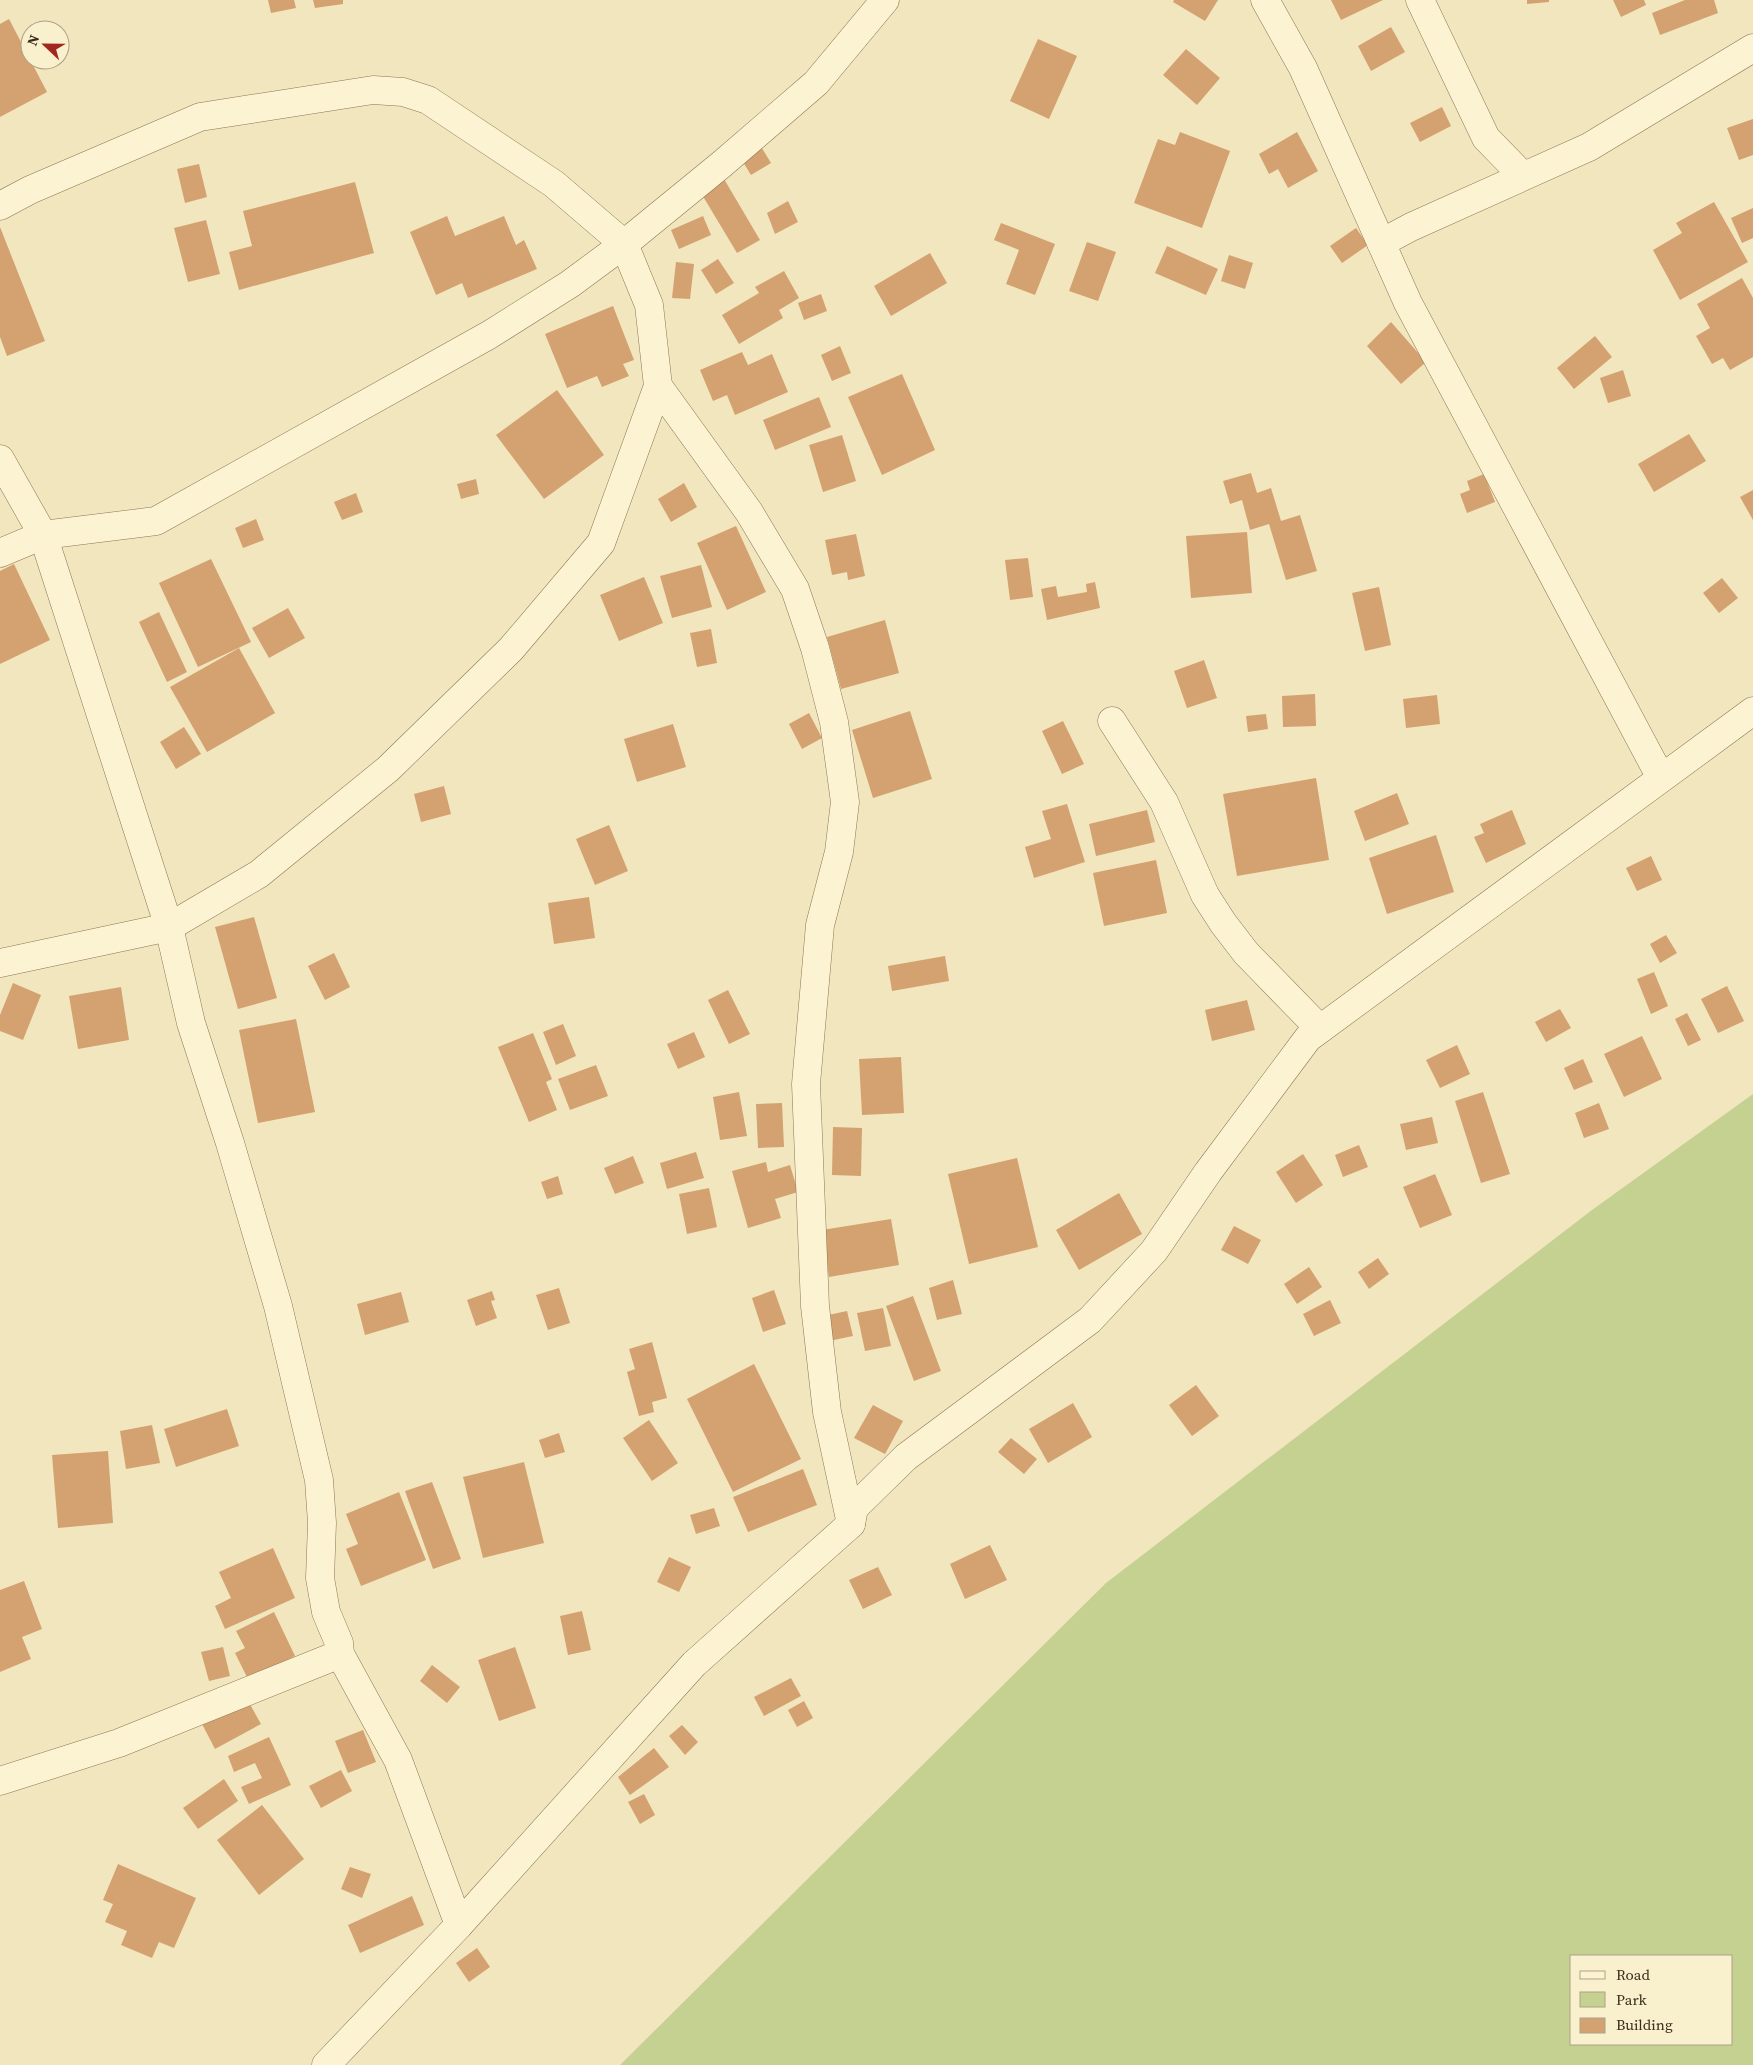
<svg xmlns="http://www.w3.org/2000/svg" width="1753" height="2065" viewBox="0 0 1753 2065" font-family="'Source Serif 4',serif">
  <rect width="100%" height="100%" fill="#f2e6be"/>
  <path fill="#c4d191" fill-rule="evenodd" d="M 1753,1094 L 1753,2065 L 620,2065 L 1106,1583 L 1592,1210 ZM 1572,1956 L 1732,1956 L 1732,2044 L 1572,2044 Z"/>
  <g fill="#d4a170">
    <polygon points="268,0 294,0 296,8 271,13"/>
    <polygon points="313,0 343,0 343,4 315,8"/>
    <polygon points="1174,0 1218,0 1205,21 1173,2"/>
    <polygon points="1331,0 1383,0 1341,20"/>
    <polygon points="1527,0 1549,0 1549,2 1527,4"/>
    <polygon points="1613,0 1644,0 1646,5 1621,17"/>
    <polygon points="1685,0 1714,0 1718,13 1660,35 1652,13"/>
    <polygon points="9,19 47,92 0,117 0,24"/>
    <polygon points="1391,27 1405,52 1371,71 1358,46"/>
    <polygon points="1038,39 1077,56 1049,119 1010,101"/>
    <polygon points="1186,49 1220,78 1197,105 1163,75"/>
    <polygon points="1442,107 1451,126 1420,142 1410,123"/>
    <polygon points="1753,119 1753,155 1739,160 1727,128"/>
    <polygon points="1180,132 1230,151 1202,228 1134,203 1158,139 1175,145"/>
    <polygon points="1297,132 1318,171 1288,188 1278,169 1269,174 1259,154"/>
    <polygon points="760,145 771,163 751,175 740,157"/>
    <polygon points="199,164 207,197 185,203 177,169"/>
    <polygon points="724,179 760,240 737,253 701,193"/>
    <polygon points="355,182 374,253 239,290 229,252 252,246 243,211"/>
    <polygon points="788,201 798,222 775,234 767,213"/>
    <polygon points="1714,202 1748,262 1680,300 1653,250 1682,233 1676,223"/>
    <polygon points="1753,208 1753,238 1742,243 1731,218"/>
    <polygon points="447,216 455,236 504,216 516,245 524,240 537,269 468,298 462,283 436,295 410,232"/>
    <polygon points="703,216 711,235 679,249 671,230"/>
    <polygon points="206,220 220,274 188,282 174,228"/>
    <polygon points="1001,223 1055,244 1035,295 1006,284 1019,250 994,240"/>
    <polygon points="0,227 45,341 7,356 0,337"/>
    <polygon points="1356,228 1368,245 1342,263 1330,246"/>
    <polygon points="1087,242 1116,252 1098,301 1069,291"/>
    <polygon points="1167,246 1218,269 1206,295 1155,273"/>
    <polygon points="930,253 947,283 891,316 874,286"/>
    <polygon points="1229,255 1253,263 1245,289 1221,281"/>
    <polygon points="718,259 734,283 716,294 701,270"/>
    <polygon points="676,262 694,264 690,299 672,298"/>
    <polygon points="784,271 799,298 779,310 783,318 739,344 722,315 759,293 755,287"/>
    <polygon points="1742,278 1753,298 1753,357 1730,370 1723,358 1712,364 1696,336 1710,328 1697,304"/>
    <polygon points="821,294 827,311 804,320 798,303"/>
    <polygon points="613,306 634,360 623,364 629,376 602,387 597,376 567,388 545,334"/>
    <polygon points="1391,322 1426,362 1401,384 1367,346"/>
    <polygon points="1595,336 1612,357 1574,389 1557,368"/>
    <polygon points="840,346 851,373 832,381 821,355"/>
    <polygon points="742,352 748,365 772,354 788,392 735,415 727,395 713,401 700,370"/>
    <polygon points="1623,370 1631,396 1608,403 1600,378"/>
    <polygon points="902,374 935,450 882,475 848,397"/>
    <polygon points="557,390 604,455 544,499 496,435"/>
    <polygon points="819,397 831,427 775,450 763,420"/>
    <polygon points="1689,434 1706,461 1654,492 1638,464"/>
    <polygon points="842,435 856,481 823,492 809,445"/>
    <polygon points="1251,473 1257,493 1271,488 1281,521 1300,515 1317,571 1286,580 1269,524 1250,530 1242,500 1230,504 1223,481"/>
    <polygon points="1484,474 1495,502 1467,513 1460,494 1470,490 1467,481"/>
    <polygon points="476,479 479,494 461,499 457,484"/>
    <polygon points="684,483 697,507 671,522 658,499"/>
    <polygon points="1753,490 1753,520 1740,497"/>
    <polygon points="356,493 363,512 342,520 334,502"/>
    <polygon points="256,519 264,540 243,548 235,528"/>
    <polygon points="736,526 766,592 727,610 697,543"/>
    <polygon points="1247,532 1252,593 1191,598 1186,536"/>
    <polygon points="856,534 865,576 848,580 847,572 832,575 825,540"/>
    <polygon points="1028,558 1033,597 1010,600 1005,560"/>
    <polygon points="211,559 251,642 198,667 159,583"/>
    <polygon points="14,564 50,640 0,664 0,571"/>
    <polygon points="701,565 712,607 672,618 660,576"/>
    <polygon points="644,577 663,623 619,641 600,595"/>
    <polygon points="1722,578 1738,598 1719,613 1703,593"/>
    <polygon points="1095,582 1100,608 1047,620 1041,589 1056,586 1058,597 1087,592 1086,584"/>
    <polygon points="1379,587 1391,645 1365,651 1352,593"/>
    <polygon points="288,608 305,638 269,658 252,628"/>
    <polygon points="159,612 187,672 167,682 139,622"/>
    <polygon points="885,620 899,673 841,689 827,637"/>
    <polygon points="711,629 717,663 697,667 690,633"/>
    <polygon points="239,648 275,713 207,752 170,687"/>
    <polygon points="1204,660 1217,698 1187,708 1174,671"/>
    <polygon points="1315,694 1316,726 1283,727 1282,696"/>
    <polygon points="1437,695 1440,724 1406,728 1403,699"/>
    <polygon points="910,711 932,779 873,798 852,730"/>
    <polygon points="809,713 822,738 802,749 789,724"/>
    <polygon points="1266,714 1268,729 1248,732 1246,716"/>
    <polygon points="1063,721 1084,764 1062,774 1042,731"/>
    <polygon points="673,724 686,767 637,782 624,739"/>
    <polygon points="184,727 201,754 176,769 160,742"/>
    <polygon points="1316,778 1329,860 1237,876 1223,794"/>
    <polygon points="444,786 451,814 421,822 414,794"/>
    <polygon points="1397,793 1409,824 1365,841 1354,811"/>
    <polygon points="1067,804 1085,862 1034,878 1025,847 1051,839 1042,811"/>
    <polygon points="1147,810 1155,842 1096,856 1089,824"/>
    <polygon points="1512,810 1526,844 1486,863 1474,837 1484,833 1480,824"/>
    <polygon points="609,825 628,871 595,885 576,839"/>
    <polygon points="1436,835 1454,892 1387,914 1369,858"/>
    <polygon points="1651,856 1662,880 1637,891 1626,868"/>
    <polygon points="1156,860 1167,913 1104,926 1093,873"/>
    <polygon points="589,897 595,938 554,944 548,903"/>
    <polygon points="254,917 277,998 238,1009 215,927"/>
    <polygon points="1666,935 1677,953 1660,963 1650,944"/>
    <polygon points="334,953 350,987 325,1000 308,966"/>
    <polygon points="945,956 949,981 892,991 888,966"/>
    <polygon points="1654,972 1668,1006 1651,1014 1637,979"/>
    <polygon points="13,983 41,995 23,1040 0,1031 0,1015"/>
    <polygon points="1727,986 1744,1021 1718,1033 1701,999"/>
    <polygon points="121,987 129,1040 78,1049 69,996"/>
    <polygon points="728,990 750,1034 729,1044 708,1000"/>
    <polygon points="1247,1000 1255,1030 1212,1041 1205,1010"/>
    <polygon points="1560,1009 1571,1028 1546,1042 1535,1022"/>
    <polygon points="1687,1013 1701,1040 1688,1046 1675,1019"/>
    <polygon points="296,1019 315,1112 258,1123 239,1030"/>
    <polygon points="563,1024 576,1056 556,1065 543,1032"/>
    <polygon points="694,1032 705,1057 678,1069 667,1044"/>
    <polygon points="533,1033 552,1079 546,1082 557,1110 529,1122 498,1047"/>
    <polygon points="1642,1036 1662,1079 1624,1097 1604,1054"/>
    <polygon points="1457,1045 1470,1074 1440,1088 1426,1060"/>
    <polygon points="901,1057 904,1113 862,1115 859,1059"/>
    <polygon points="1583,1059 1593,1082 1574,1090 1564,1068"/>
    <polygon points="596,1065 608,1096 570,1110 558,1079"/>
    <polygon points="739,1092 747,1136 720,1140 713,1097"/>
    <polygon points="1483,1092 1510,1174 1481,1183 1455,1101"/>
    <polygon points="782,1103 784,1147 758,1148 756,1104"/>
    <polygon points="1599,1103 1609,1129 1584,1138 1575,1113"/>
    <polygon points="1432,1117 1438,1143 1406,1150 1400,1124"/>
    <polygon points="833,1127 862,1128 861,1176 832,1175"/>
    <polygon points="1359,1145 1368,1167 1343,1177 1335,1155"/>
    <polygon points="696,1152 704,1178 667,1189 660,1163"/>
    <polygon points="1303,1154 1323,1185 1296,1203 1276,1172"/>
    <polygon points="633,1156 644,1183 615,1194 604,1168"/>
    <polygon points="1017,1158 1038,1247 969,1264 948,1174"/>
    <polygon points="766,1162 768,1172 790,1165 798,1192 775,1199 781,1218 748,1228 732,1171"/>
    <polygon points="1435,1174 1452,1215 1420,1228 1403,1187"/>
    <polygon points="558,1176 563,1194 547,1199 541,1182"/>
    <polygon points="709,1188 717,1227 687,1234 679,1194"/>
    <polygon points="1119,1193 1142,1234 1079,1270 1056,1230"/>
    <polygon points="891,1219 899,1265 829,1277 822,1230"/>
    <polygon points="1234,1226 1261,1240 1248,1264 1221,1250"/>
    <polygon points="1378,1258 1389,1274 1369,1289 1358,1272"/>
    <polygon points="1309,1267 1322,1287 1297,1304 1284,1284"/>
    <polygon points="953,1280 962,1314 937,1320 929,1288"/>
    <polygon points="559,1288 570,1323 548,1330 536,1295"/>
    <polygon points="774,1290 786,1324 763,1332 752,1298"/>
    <polygon points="492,1291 495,1300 491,1301 497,1318 476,1326 467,1300"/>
    <polygon points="401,1292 409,1322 365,1335 357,1304"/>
    <polygon points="913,1296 941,1371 914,1381 886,1306"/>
    <polygon points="1330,1300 1341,1323 1314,1336 1303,1314"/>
    <polygon points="883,1308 891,1346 865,1351 857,1313"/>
    <polygon points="847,1311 853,1336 824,1342 819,1317"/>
    <polygon points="652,1342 667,1398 652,1402 654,1412 639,1416 627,1372 635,1369 629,1349"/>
    <polygon points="754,1364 801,1459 733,1492 687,1399"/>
    <polygon points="1196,1385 1219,1416 1192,1436 1169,1405"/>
    <polygon points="1073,1403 1092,1437 1048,1463 1029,1429"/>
    <polygon points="873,1405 903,1421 885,1454 854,1438"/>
    <polygon points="227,1409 239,1446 176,1467 164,1429"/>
    <polygon points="649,1420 678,1463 652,1481 623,1438"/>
    <polygon points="152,1425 160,1463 126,1469 120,1431"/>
    <polygon points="559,1433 565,1452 545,1458 539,1440"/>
    <polygon points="1011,1438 1037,1459 1024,1474 998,1452"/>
    <polygon points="108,1451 113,1523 58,1528 52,1455"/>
    <polygon points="524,1462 544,1543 483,1558 463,1477"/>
    <polygon points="803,1469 817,1505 748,1532 733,1497"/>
    <polygon points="432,1482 461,1559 433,1569 405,1491"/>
    <polygon points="399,1492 426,1560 361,1586 346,1549 358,1544 346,1514"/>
    <polygon points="714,1508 720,1526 696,1534 690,1515"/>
    <polygon points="990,1545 1007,1580 965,1599 950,1564"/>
    <polygon points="273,1548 295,1598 225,1629 215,1606 231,1598 219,1572"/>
    <polygon points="669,1557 691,1567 679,1592 657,1582"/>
    <polygon points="878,1567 892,1595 863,1609 849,1580"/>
    <polygon points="24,1581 42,1629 22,1637 31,1659 0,1672 0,1590"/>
    <polygon points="582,1611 591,1650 568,1655 560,1616"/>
    <polygon points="274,1612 295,1656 248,1679 235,1653 245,1648 236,1631"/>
    <polygon points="223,1647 230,1676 209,1681 201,1652"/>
    <polygon points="515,1647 536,1708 499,1721 478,1660"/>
    <polygon points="432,1665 460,1687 447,1703 420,1681"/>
    <polygon points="791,1678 801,1696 764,1716 754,1697"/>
    <polygon points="247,1699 261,1724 215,1749 202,1724"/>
    <polygon points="804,1701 813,1718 797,1727 788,1710"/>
    <polygon points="682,1725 698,1742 685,1755 669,1736"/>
    <polygon points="363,1730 376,1762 348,1773 335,1741"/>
    <polygon points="269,1737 291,1785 249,1804 241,1787 262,1778 255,1763 234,1772 228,1756"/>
    <polygon points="654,1748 669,1767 630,1795 618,1777"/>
    <polygon points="341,1770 352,1791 321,1808 309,1786"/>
    <polygon points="224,1779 238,1801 198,1829 183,1808"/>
    <polygon points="644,1794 655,1815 640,1824 628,1802"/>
    <polygon points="262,1805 304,1859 259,1895 217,1840"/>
    <polygon points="118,1864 196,1898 174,1948 159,1942 152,1958 121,1945 127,1931 105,1922 113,1904 103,1900"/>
    <polygon points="350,1867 371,1874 362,1898 341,1889"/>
    <polygon points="412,1896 424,1925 360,1953 348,1925"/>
    <polygon points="477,1948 490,1967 469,1982 456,1963"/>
  </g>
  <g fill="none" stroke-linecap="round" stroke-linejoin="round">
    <g stroke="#8c7655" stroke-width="29">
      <g id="minor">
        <polyline points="1265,0 1303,68 1408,303 1661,778"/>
        <polyline points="1420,0 1486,138 1523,176"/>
        <polyline points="0,206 30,190 200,117 373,90 403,92 428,100 554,184 624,244 649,305 658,386 601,543 511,649 388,769 259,874 169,927 0,963"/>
        <polyline points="1381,243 1411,227 1589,147 1753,48"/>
        <polyline points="658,386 749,512 795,589 815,648 834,722 845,802 839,852 820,925 806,1084 815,1306 827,1412 851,1524"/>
        <polyline points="0,459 43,535 169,927 191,1023 230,1143 278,1306 319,1480 322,1523 320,1578 326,1612 339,1643 340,1654 398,1760 459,1925"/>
        <polyline points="0,553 43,535 156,521 489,335 570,284 624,244 722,164 816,83 885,0"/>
        <polyline points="1112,721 1164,802 1205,895 1223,923 1246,953 1320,1029"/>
        <polyline points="0,1781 119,1743 340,1654"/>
        <polyline points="326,2065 459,1925 694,1664 851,1524 854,1508 906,1457 1090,1320 1154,1251 1208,1172 1308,1038 1753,711"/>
      </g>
    </g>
    <use href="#minor" stroke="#fcf3d2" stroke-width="28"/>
  </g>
  <rect x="1570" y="1955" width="162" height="90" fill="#f9f0ce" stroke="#ada286"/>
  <rect x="1580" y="1971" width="25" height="8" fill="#fcf3d2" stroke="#ada286"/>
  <text x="1616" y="1980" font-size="15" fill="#3a2c1b">Road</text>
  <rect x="1580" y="1992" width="25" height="15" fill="#c4d191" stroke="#ada286"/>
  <text x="1616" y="2005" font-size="15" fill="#3a2c1b">Park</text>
  <rect x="1580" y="2018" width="25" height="15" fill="#d4a170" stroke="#ada286"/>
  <text x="1616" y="2030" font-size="15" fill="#3a2c1b">Building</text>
  <g transform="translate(45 45) rotate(292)"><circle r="24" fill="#f9f0ce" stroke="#ada286"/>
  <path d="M0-4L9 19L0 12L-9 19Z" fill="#a1281f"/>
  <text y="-8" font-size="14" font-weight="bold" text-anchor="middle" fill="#3a2c1b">N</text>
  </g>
</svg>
